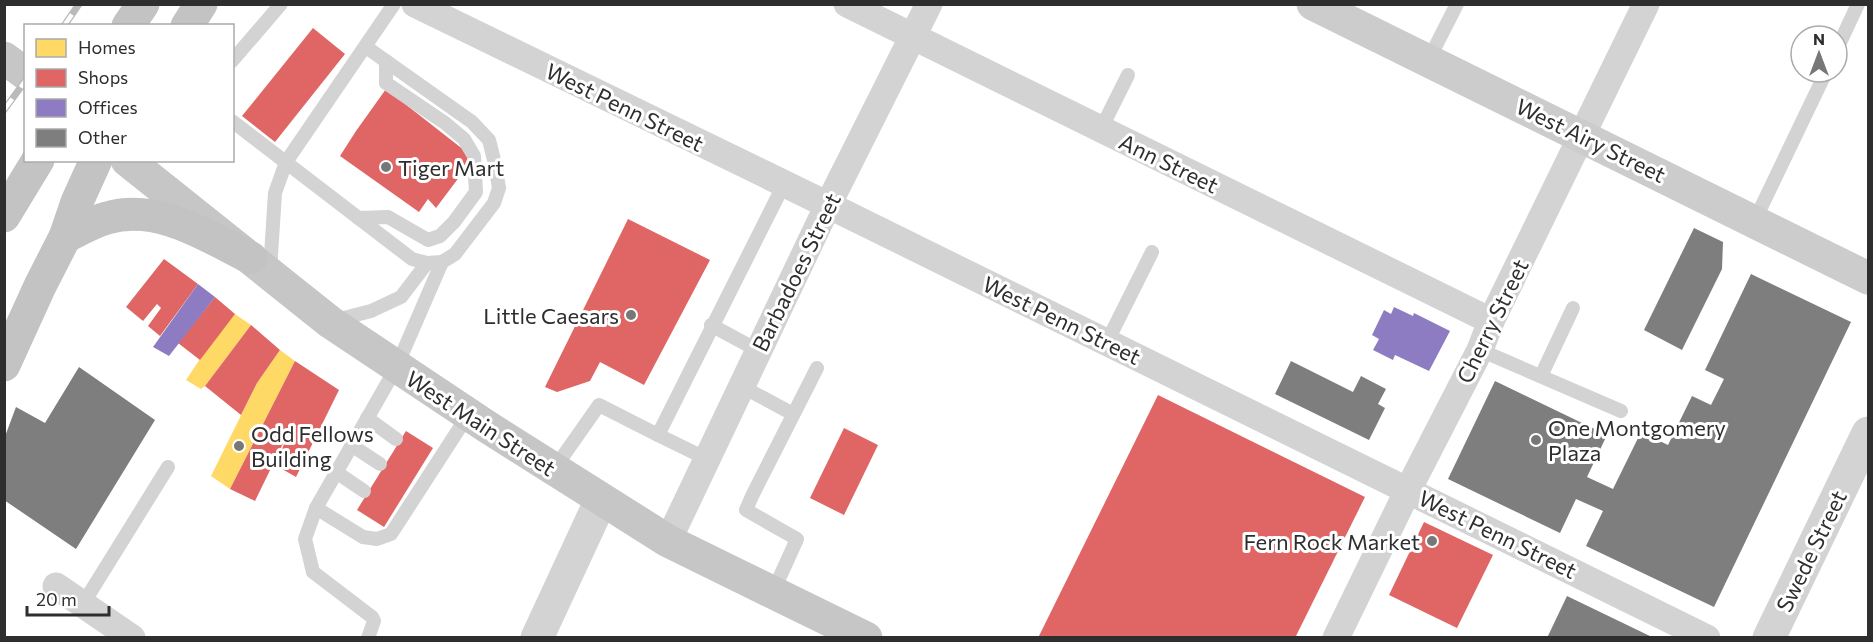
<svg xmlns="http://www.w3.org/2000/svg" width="1873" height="642" viewBox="0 0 1873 642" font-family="Commissioner,sans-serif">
  <rect width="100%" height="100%" fill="#fff"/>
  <g fill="#ffd966">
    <polygon points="235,314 251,325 205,386 201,389 186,380 210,344"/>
    <polygon points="280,350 295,361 230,489 211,476 257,383"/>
  </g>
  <g fill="#e06666">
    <polygon points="313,28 345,54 275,142 242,116"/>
    <polygon points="386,89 469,154 473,170 463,172 436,208 428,199 419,212 340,156 356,131"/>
    <polygon points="628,219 710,260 644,385 600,362 590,381 557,392 545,387"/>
    <polygon points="164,259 198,284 160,336 148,326 161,308 157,304 143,321 126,307"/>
    <polygon points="215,297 235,314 200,360 178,343"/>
    <polygon points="251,325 280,350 257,383 241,415 205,386"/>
    <polygon points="295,361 339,390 296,477 275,465 295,419 255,501 230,489"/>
    <polygon points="1158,395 1365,497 1295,638 1038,638"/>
    <polygon points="844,428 878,445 844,515 810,498"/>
    <polygon points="406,431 433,448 384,527 357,510"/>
    <polygon points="1424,522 1493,555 1457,628 1389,595"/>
  </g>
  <g fill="#8e7cc3">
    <polygon points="198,284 215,297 169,356 153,347"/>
    <polygon points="1394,307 1413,316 1414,313 1450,331 1429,371 1395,355 1393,360 1373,350 1379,339 1372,335 1384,310 1391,314"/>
  </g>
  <g fill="#7e7e7e">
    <polygon points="1694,228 1723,242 1722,269 1682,350 1644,330"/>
    <polygon points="1751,274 1851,322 1714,607 1586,546 1603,511 1576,499 1560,533 1448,479 1495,381 1607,435 1587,477 1613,489 1641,432 1668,445 1692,396 1711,405 1724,379 1705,370"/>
    <polygon points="1291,361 1353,392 1361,376 1386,389 1378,404 1385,408 1369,440 1275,394"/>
    <polygon points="79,367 155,420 76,549 4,500 4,439 16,407 45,423"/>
    <polygon points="1567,596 1654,638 1547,638"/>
  </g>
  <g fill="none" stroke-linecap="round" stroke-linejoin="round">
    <g stroke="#d3d3d3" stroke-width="14">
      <polyline points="1837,49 1858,4"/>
      <polyline points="232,61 281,4"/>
      <polyline points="1428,61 1457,4"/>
      <polyline points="232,121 412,259 427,263 442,262 455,254 494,203 499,188 495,164 489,140 472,122 366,47"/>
      <polyline points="1101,129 1128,75"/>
      <polyline points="358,218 388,217 428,240 440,236 454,222 476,192 474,156 464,139 445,123 386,83 386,61"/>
      <polyline points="1755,220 1826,72"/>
      <polyline points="270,271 275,193 286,162 394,4"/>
      <polyline points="336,320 371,311 401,297 427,263"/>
      <polyline points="711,325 759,351"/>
      <polyline points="1107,342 1152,252"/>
      <polyline points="1480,350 1621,411"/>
      <polyline points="1541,376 1573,308"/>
      <polyline points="741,386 793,414"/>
      <polyline points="367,418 396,439"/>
      <polyline points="658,435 707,459"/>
      <polyline points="351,445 380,464"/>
      <polyline points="554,469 599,405 658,435 784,184"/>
      <polyline points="336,472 364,491"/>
      <polyline points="316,508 363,537 377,539 391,534 468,415"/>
      <polyline points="773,592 797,539 746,510 752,496 817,368"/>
      <polyline points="83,604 168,467"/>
      <polyline points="368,638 374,621 372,617 313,572 305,539 316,508 396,368 442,262"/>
    </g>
    <g stroke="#d3d3d3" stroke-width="27">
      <polyline points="415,4 828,205 1707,638"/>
      <polyline points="847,4 1491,321"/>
      <polyline points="668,541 828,205 929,4"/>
      <polyline points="56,586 132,638"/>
      <polyline points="1336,638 1408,490 1480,350 1491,321 1646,4"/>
    </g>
    <g stroke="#d3d3d3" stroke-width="33">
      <polyline points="537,638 601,500"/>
      <polyline points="1769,638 1868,433"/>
    </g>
    <polyline stroke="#ccc" stroke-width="33" points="1313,4 1868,278"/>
    <g stroke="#c6c6c6" stroke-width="33">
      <polyline points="4,58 26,74"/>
      <polyline points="127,160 330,322 486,426 668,541 866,638"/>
    </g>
    <g stroke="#c3c3c3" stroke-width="33">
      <polyline points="128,26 143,4"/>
      <polyline points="187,26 201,4"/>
      <polyline points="4,216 38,160"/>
      <path d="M 65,237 C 79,230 92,222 107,218 C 158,203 207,236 251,258"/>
      <polyline points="4,365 40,286 65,237 77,202 96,160"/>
    </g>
    <g stroke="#bababa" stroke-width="7">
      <g id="rail">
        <polyline points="64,26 79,4"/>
        <polyline points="4,110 26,80"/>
      </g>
    </g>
    <use href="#rail" stroke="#fff" stroke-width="4.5" stroke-dasharray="14" stroke-linecap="butt"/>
  </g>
  <g fill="#777" stroke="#fff" stroke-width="2">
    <circle cx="386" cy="167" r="6"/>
    <circle cx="631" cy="315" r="6"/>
    <circle cx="1536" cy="440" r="6"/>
    <circle cx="239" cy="446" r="6"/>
    <circle cx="1432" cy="541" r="6"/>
  </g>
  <g text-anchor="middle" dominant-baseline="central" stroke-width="6" stroke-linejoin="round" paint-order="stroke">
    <g font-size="22" fill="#2e2e2e" stroke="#fff">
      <text transform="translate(625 107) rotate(26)">West Penn Street</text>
      <text transform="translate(1591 140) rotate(26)">West Airy Street</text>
      <text transform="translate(1169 163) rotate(26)">Ann Street</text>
      <text transform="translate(796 272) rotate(-64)">Barbadoes Street</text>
      <text transform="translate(1062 320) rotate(26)">West Penn Street</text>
      <text transform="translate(1492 321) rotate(-64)">Cherry Street</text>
      <text transform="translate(481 423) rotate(33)">West Main Street</text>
      <text transform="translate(1498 534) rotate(26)">West Penn Street</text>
      <text transform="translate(1811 551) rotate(-64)">Swede Street</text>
    </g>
    <g font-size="22" fill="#2e2e2e" stroke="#fff" text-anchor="start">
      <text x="398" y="167">Tiger Mart</text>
      <text x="619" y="315" text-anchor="end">Little Caesars</text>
      <text x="1548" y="427">One Montgomery<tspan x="1548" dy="25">Plaza</tspan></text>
      <text x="251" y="433">Odd Fellows<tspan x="251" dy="25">Building</tspan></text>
      <text x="1420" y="541" text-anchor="end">Fern Rock Market</text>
    </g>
  </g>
  <rect width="1873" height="642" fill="none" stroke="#2e2e2e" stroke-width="12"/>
  <rect x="24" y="24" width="210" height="138" fill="#ffffff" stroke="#ababab" stroke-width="1.5"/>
  <rect x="36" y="39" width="30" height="18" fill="#ffd966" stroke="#ababab" stroke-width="1.5"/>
  <text x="78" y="54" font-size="18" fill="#2e2e2e">Homes</text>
  <rect x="36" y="69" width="30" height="18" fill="#e06666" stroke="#ababab" stroke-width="1.5"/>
  <text x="78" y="84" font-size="18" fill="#2e2e2e">Shops</text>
  <rect x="36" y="99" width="30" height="18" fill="#8e7cc3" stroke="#ababab" stroke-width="1.5"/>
  <text x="78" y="114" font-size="18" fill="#2e2e2e">Offices</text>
  <rect x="36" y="129" width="30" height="18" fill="#7e7e7e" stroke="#ababab" stroke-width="1.5"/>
  <text x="78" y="144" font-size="18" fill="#2e2e2e">Other</text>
  <g transform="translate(1819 54)"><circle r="28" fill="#ffffff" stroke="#ababab" stroke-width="1.5"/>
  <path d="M0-4.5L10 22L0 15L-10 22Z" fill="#777777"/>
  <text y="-9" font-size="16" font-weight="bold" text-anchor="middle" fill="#2e2e2e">N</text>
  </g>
  <path d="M27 606v9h82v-9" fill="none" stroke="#2e2e2e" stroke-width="3"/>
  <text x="36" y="606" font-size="18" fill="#2e2e2e" stroke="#ffffff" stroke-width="4.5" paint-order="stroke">20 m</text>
</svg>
